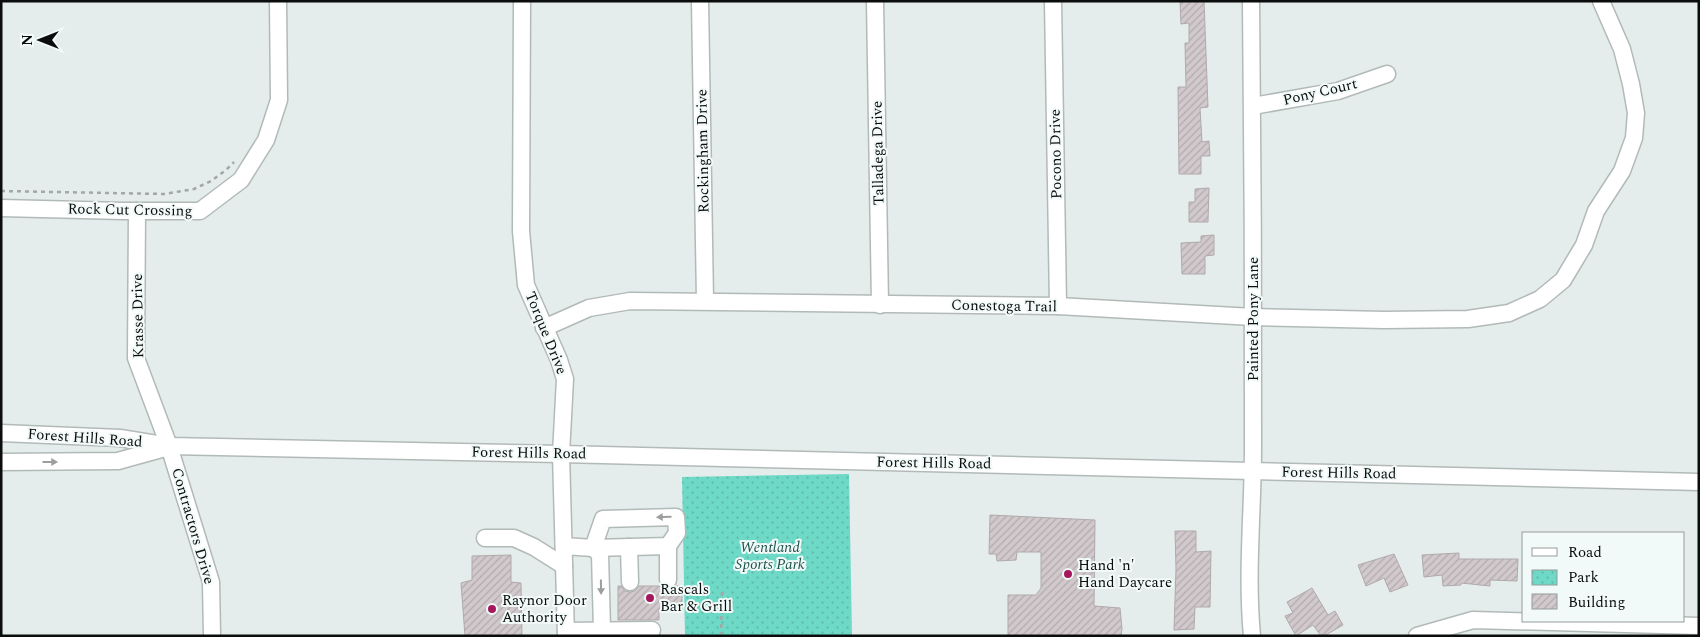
<svg xmlns="http://www.w3.org/2000/svg" width="1700" height="637" viewBox="0 0 1700 637" font-family="Spectral,serif">
  <defs>
    <pattern id="park-dots" width="8" height="8" patternUnits="userSpaceOnUse" patternTransform="scale(1.25)"><rect width="8" height="8" fill="#6ed9c6"/><path d="M2 2h.1M6 6h.1" fill="none" stroke="#5eb9a9" stroke-width="1.8" stroke-linecap="round"/></pattern>
    <pattern id="building-hatch" width="6" height="6" patternUnits="userSpaceOnUse" patternTransform="scale(1.25)"><rect width="6" height="6" fill="#d1c9cb"/><path d="M-1 1l2-2M0 6l6-6M5 7l2-2" fill="none" stroke="#b2abad"/></pattern>
  </defs>
  <rect width="100%" height="100%" fill="#e4edeb"/>
  <polygon fill="url(#park-dots)" points="849,474 852,636 685,636 682,477"/>
  <g fill="url(#building-hatch)" stroke="#b1a9ab">
    <polygon points="1180,1 1204,1 1208,107 1200,108 1202,142 1209,141 1210,156 1201,156 1201,174 1179,174 1178,87 1186,87 1185,43 1189,43 1189,23 1181,24"/>
    <polygon points="1209,188 1208,222 1189,222 1189,202 1195,202 1195,189"/>
    <polygon points="1214,235 1214,255 1205,256 1205,274 1182,274 1181,243 1201,242 1201,236"/>
    <polygon points="990,515 1095,520 1094,606 1120,608 1122,629 1121,636 1008,636 1008,595 1036,595 1041,588 1041,552 1017,552 1016,560 997,561 996,554 989,554"/>
    <polygon points="1175,531 1196,531 1196,552 1211,551 1210,607 1195,607 1194,629 1174,630 1176,569"/>
    <polygon points="1459,553 1459,559 1518,559 1517,581 1490,580 1490,586 1461,583 1461,585 1443,586 1442,575 1424,577 1422,555"/>
    <polygon points="1394,554 1408,585 1390,592 1384,578 1366,586 1358,565"/>
    <polygon points="511,555 511,582 521,583 522,636 465,636 461,583 472,580 472,556"/>
    <polygon points="618,586 621,586 625,591 630,592 635,591 639,586 660,586 668,590 676,586 682,586 682,610 659,610 659,620 618,620"/>
    <polygon points="1312,588 1328,615 1335,611 1343,625 1324,636 1321,636 1313,625 1296,636 1285,616 1293,613 1287,602"/>
  </g>
  <g fill="none" stroke-linecap="round" stroke-linejoin="round">
    <g stroke="#b2bab8" stroke-width="19">
      <g id="minor">
        <polyline points="522,1 521,231 526,285 559,360 565,379 561,454 566,636"/>
        <polyline points="700,1 705,301"/>
        <polyline points="875,1 880,305"/>
        <polyline points="1053,1 1058,306"/>
        <path d="M 1251,1 C 1253,150 1253,298 1253,447 C 1253,510 1246,573 1252,636"/>
        <polyline points="1253,106 1338,91 1387,74"/>
        <polyline points="1,208 123,211 200,211 241,180 266,140 279,100 278,1"/>
        <polyline points="137,211 136,358 169,446 211,582 212,636"/>
        <polyline points="544,328 589,308 630,301 1058,306 1253,317 1384,320 1468,319 1509,313 1540,299 1563,280 1584,245 1596,211 1622,171 1634,138 1636,113 1631,84 1622,49 1601,1"/>
        <polyline points="1,433 120,438 169,446 561,454 1699,482"/>
        <polyline points="1,462 118,461 165,448"/>
        <polyline points="485,538 514,538 534,547 564,566"/>
        <polyline points="564,546 593,548 668,546 677,533 676,517 603,519 593,548"/>
        <polyline points="668,546 668,580"/>
        <polyline points="629,547 630,582"/>
        <polyline points="593,548 600,554 602,630"/>
        <polyline points="566,631 652,630"/>
        <polyline points="1417,636 1473,620 1699,626"/>
      </g>
    </g>
    <g stroke="#a1a8a7" stroke-width="2.5" stroke-dasharray="4 4" stroke-linecap="butt">
      <polyline points="1,191 164,194 194,189 211,181 226,170 234,162"/>
      <polyline points="721,636 722,590"/>
    </g>
    <use href="#minor" stroke="#fff" stroke-width="16"/>
  </g>
  <defs><path id="oneway-solid" d="M-6-.8H1V-3.2L6.5 0L1 3.2V.8H-6Z" transform="scale(1.25)"/></defs>
  <g fill="#9d9e9e">
    <use href="#oneway-solid" transform="translate(50 462)"/>
    <use href="#oneway-solid" transform="translate(664 517) rotate(178)"/>
    <use href="#oneway-solid" transform="translate(601 587) rotate(89)"/>
  </g>
  <g fill="#a4175b" stroke="#f1faf8" stroke-width="2">
    <circle cx="1068" cy="574" r="5"/>
    <circle cx="650" cy="598" r="5"/>
    <circle cx="492" cy="609" r="5"/>
  </g>
  <g text-anchor="middle" dominant-baseline="central" stroke-width="4" stroke-linejoin="round" paint-order="stroke">
    <g font-size="15" fill="#0a0d0c" stroke="#f1faf8">
      <text transform="translate(1320 92) rotate(-13)">Pony Court</text>
      <text transform="translate(703 151) rotate(-91)">Rockingham Drive</text>
      <text transform="translate(878 153) rotate(-91)">Talladega Drive</text>
      <text transform="translate(1056 154) rotate(-91)">Pocono Drive</text>
      <text transform="translate(130 210) rotate(1)">Rock Cut Crossing</text>
      <text transform="translate(1004 306) rotate(1)">Conestoga Trail</text>
      <text transform="translate(138 316) rotate(-91)">Krasse Drive</text>
      <text transform="translate(1253 319) rotate(-90)">Painted Pony Lane</text>
      <text transform="translate(546 333) rotate(68)">Torque Drive</text>
      <text transform="translate(85 438) rotate(4)">Forest Hills Road</text>
      <text transform="translate(529 453) rotate(1)">Forest Hills Road</text>
      <text transform="translate(934 463) rotate(1)">Forest Hills Road</text>
      <text transform="translate(1339 473) rotate(1)">Forest Hills Road</text>
      <text transform="translate(193 526) rotate(74)">Contractors Drive</text>
    </g>
    <g font-size="15" font-style="italic" fill="#1c5249" stroke="#f1faf8">
      <text x="770" y="547">Wentland<tspan x="770" dy="17">Sports Park</tspan></text>
    </g>
    <g font-size="15" fill="#0a0d0c" stroke="#f1faf8" text-anchor="start">
      <text x="1078" y="565">Hand 'n'<tspan x="1078" dy="17">Hand Daycare</tspan></text>
      <text x="660" y="589">Rascals<tspan x="660" dy="17">Bar &amp; Grill</tspan></text>
      <text x="502" y="600">Raynor Door<tspan x="502" dy="17">Authority</tspan></text>
    </g>
  </g>
  <rect width="1700" height="637" fill="none" stroke="#0a0d0c" stroke-width="5"/>
  <rect x="1522" y="532" width="162" height="90" fill="#f1faf8" stroke="#959b9a"/>
  <rect x="1532" y="548" width="25" height="8" fill="#ffffff" stroke="#959b9a"/>
  <text x="1568" y="557" font-size="15" fill="#0a0d0c">Road</text>
  <rect x="1532" y="570" width="25" height="15" fill="url(#park-dots)" stroke="#959b9a"/>
  <text x="1568" y="582" font-size="15" fill="#0a0d0c">Park</text>
  <rect x="1532" y="594" width="25" height="15" fill="url(#building-hatch)" stroke="#959b9a"/>
  <text x="1568" y="607" font-size="15" fill="#0a0d0c">Building</text>
  <g transform="translate(40 40) rotate(270)" stroke="#f1faf8" stroke-width="4" paint-order="stroke">
  <path d="M0-4L9 19L0 12L-9 19Z" fill="#0a0d0c"/>
  <text y="-8" font-size="14" font-weight="bold" text-anchor="middle" fill="#0a0d0c">N</text>
  </g>
</svg>
